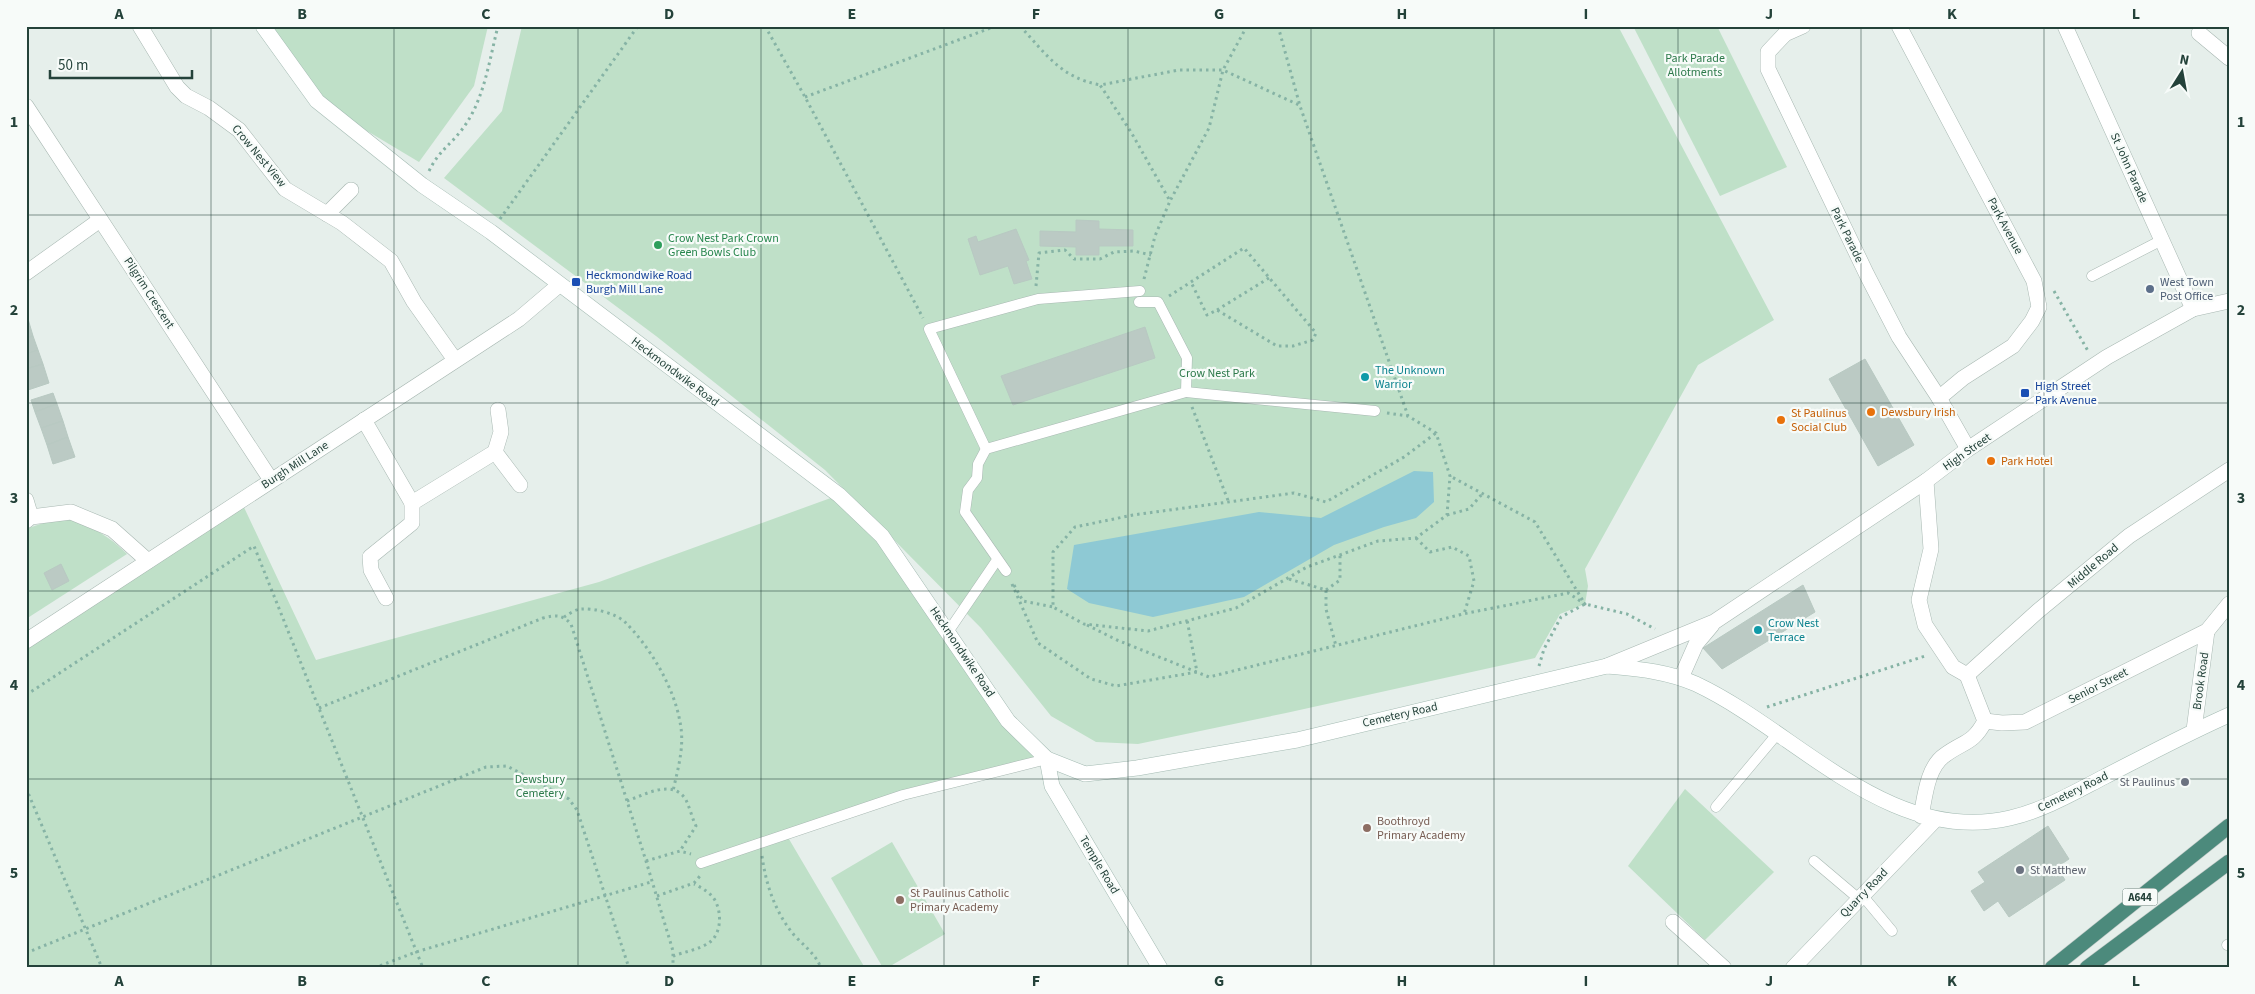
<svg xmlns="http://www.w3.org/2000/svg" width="2255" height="994" viewBox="0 0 2255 994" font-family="'Source Sans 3',sans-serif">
  <rect width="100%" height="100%" fill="#e6efeb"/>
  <g fill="#bfe0c8">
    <polygon points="263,26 488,26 474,86 419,162 317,101"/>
    <polygon points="522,26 1618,26 1774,320 1698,365 1585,569 1588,586 1585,604 1560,614 1535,658 1286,713 1138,744 1096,742 1051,716 981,628 825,470 656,336 444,178 502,111"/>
    <polygon points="1633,26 1717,26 1787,167 1720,196"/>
    <polygon points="839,495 882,536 948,632 1047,759 786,834 865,968 26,968 26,641 241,501 316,660 599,582"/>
    <path d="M 69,519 C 93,527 109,536 127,554 L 26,619 L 26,529 L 46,522 Z"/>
    <polygon points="1685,789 1774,872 1705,940 1628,866"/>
    <polygon points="892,842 945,934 887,968 883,968 831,878"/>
  </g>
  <polygon fill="#8ec9d4" points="1414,471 1433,472 1434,502 1416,518 1384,527 1334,545 1244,597 1153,617 1089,603 1067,589 1074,545 1259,512 1321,518"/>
  <g fill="#bbcac4" stroke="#b8c9c2">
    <polygon points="1076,220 1099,221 1099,229 1133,230 1133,246 1099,246 1099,255 1076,255 1076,247 1040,246 1040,231 1076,232"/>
    <polygon points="1016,229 1029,260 1026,261 1032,279 1014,284 1008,266 980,275 968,239 976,236 978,242"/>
    <polygon points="28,319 33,336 26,338 26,320"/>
    <polygon points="1145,327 1155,358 1013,405 1001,376"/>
    <polygon points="33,336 38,350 26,354 26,338"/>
    <polygon points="38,350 43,364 26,369 26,354"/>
    <polygon points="1865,359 1914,445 1878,466 1829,379"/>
    <polygon points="43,364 49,383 28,390 26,369"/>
    <polygon points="53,393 57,404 35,412 31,400"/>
    <polygon points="57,404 63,421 41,428 35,412"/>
    <polygon points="63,421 68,437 47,445 41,428"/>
    <polygon points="68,437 75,457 53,464 47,445"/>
    <polygon points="61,564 69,581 52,590 44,573"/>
    <polygon points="1803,585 1815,612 1722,669 1703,648"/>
    <polygon points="2048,826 2069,859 2057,867 2065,880 2009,917 1998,901 1984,911 1971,891 1985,882 1978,872"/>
  </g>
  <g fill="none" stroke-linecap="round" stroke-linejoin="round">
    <g stroke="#a8b8b2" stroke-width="11">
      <g id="service">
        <polyline points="2092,276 2162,240"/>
        <polyline points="1139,302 1158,302 1187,358 1186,392 986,449 929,329 1038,299 1140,291"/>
        <polyline points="1186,392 1375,411"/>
        <polyline points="986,449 978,464 977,478 968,490 965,512 1006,571"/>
        <polyline points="948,632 997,560"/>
        <polyline points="1716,807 1778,733"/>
        <polyline points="1814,861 1859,899"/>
        <polyline points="701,863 903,795 1047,759"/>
        <polyline points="1862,895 1892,931"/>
        <polyline points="2227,945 2229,944"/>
      </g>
    </g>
    <g stroke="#a8b8b2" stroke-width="16">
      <g id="minor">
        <polyline points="140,26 177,87 186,96 209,108 239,130 285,189 342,223 391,261 414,302 455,360"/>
        <polyline points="1803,26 1785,34 1768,52 1768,69 1867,275 1899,337 1939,398 1968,449"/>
        <polyline points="1899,26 2034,281 2039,307 2032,321 2013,346 1963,378 1939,398"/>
        <polyline points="2065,26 2193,309"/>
        <polyline points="2199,33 2229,58"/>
        <polyline points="26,106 271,480"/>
        <polyline points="327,214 351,190"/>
        <polyline points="26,273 100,220"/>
        <polyline points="364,420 412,503 495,452 501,432 498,410"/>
        <polyline points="495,452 520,485"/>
        <polyline points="26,500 31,517"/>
        <polyline points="26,521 31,517 71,512 112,529 148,561"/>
        <polyline points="386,598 371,570 370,557 412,523 412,503"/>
        <polyline points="26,641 519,319 559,285"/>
        <polyline points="1967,675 2038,611 2129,536 2229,470"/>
        <polyline points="1985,721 2002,723 2025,722 2207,631 2229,604"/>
        <polyline points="2194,730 2207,631"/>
        <path d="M 1921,816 C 1925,797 1927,767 1945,755 C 1964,741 1973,744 1985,721 L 1967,675 L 1953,667 L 1925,625 L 1919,600 L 1931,549 L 1926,481"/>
        <polyline points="1673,922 1724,968"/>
        <polyline points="1793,968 1936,819"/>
      </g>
    </g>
    <g stroke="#a8b8b2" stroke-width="16">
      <g id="tertiary">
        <polyline points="1607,666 1714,622 1926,481 1968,449 2107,357 2193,309 2229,301"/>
        <polyline points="1681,678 1696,644 1712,625"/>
      </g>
    </g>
    <g stroke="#a4bbb3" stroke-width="16">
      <g id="secondary">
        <path d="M 263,26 L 317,101 L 422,185 L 491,232 L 839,495 L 882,536 L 1008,721 L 1047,759 L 1085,774 L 1137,768 L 1297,740 L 1607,666 C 1638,669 1667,671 1696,684 C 1796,731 1889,846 2010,818 C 2044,810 2073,793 2104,777 C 2145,756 2186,734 2229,715"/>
        <polyline points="1047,759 1052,786 1160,968"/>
      </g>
    </g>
    <g stroke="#c2cac8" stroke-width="16">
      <g id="trunk">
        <polyline points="2052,968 2229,826"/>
        <polyline points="2087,968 2229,862"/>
      </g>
    </g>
    <g stroke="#86b3a5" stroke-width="3" stroke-dasharray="2.5 4" stroke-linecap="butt">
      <polyline points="765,26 805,97 923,318"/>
      <path d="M 1020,26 C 1047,55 1060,77 1100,85"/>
      <polyline points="1247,26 1223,70 1209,128 1170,201 1131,132 1100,85 1179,70 1223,70 1299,105"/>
      <polyline points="1278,26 1300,106 1408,416 1436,433 1450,476 1447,515 1416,538 1378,541 1307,567 1236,608 1148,631 1084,624 1053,607 1053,552 1075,527 1133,515 1294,493 1326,502 1404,457 1436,433"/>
      <polyline points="805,97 996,26"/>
      <path d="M 429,171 C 439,151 448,147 460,132 C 484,103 489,61 498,26"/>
      <polyline points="500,219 638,26"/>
      <polyline points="1144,279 1155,236 1170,201"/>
      <polyline points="1036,286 1039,253 1065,250 1074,259 1100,259 1114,252 1134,251 1151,255"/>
      <polyline points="2054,291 2088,351"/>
      <polyline points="1169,296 1244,248 1316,333 1313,340 1293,346 1277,346 1217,310 1207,315 1191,282"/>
      <polyline points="1217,310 1269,278"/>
      <polyline points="1192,407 1229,503"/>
      <polyline points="1387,413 1408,416"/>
      <polyline points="1447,515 1469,509 1483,493"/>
      <polyline points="1416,538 1430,552 1452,547 1469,556 1474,581 1464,614"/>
      <polyline points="1289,579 1326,590 1326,609 1336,646"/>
      <polyline points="1012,584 1038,643 1091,679 1116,686 1197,672 1187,620"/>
      <polyline points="1014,585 1023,601 1053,607"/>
      <polyline points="1326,590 1340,580 1340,555"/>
      <path d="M 564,617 C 569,614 576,609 581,609 C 594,608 615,613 625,622 C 650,647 674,687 680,722 C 685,746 678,768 673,791"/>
      <polyline points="1087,625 1117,640 1209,677 1463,614 1568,593 1585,604 1535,522 1450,476"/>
      <polyline points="1539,666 1544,649 1561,617 1585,604 1627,614 1655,629"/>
      <polyline points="26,695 254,546 423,968"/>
      <polyline points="1767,707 1925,656"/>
      <path d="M 319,708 L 543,618 C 556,615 562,614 571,624 L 646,861 L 673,951 L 673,968"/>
      <polyline points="26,788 102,968"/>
      <path d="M 627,801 C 644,795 673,778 686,800 C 690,808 692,818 696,826 L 680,851"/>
      <path d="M 762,856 C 766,885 775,912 794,935 C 804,946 815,953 821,968"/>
      <polyline points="646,861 680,851 691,854"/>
      <polyline points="657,896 694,883 700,876"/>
      <polyline points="26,953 486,767 507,766 569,799 577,810 629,968"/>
      <path d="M 673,956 C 684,952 701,949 710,942 C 723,932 722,906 711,895 C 706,890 700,887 694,884"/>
      <polyline points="374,968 416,952 651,882"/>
    </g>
    <use href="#service" stroke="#fff" stroke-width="10"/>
    <use href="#minor" stroke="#fff" stroke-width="15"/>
    <use href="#tertiary" stroke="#fff" stroke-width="15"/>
    <use href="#secondary" stroke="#fff" stroke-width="15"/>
    <use href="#trunk" stroke="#4c8a7c" stroke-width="15"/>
  </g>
  <path fill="none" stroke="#24423a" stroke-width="1" stroke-opacity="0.55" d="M 211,26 L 211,968M 394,26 L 394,968M 578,26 L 578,968M 761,26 L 761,968M 944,26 L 944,968M 1128,26 L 1128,968M 1311,26 L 1311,968M 1494,26 L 1494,968M 1678,26 L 1678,968M 1861,26 L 1861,968M 2044,26 L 2044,968M 26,215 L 2229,215M 26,403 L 2229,403M 26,591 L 2229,591M 26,779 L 2229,779"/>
  <circle fill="#2e9e5b" stroke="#f7fbf9" stroke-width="2" cx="658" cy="245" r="5"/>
  <g fill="#1a4fb4" stroke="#f7fbf9" stroke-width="2">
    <rect x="571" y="277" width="10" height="10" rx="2.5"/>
    <rect x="2020" y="388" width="10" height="10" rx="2.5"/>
  </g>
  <circle fill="#5c6f8a" stroke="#f7fbf9" stroke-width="2" cx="2150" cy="289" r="5"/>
  <g fill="#0f9aa8" stroke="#f7fbf9" stroke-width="2">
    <circle cx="1365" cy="377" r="5"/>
    <circle cx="1758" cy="630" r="5"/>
  </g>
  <g fill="#e8710a" stroke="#f7fbf9" stroke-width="2">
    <circle cx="1871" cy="412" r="5"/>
    <circle cx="1781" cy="420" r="5"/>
    <circle cx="1991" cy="461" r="5"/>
  </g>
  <g fill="#6b7280" stroke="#f7fbf9" stroke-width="2">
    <circle cx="2185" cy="782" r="5"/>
    <circle cx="2020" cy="870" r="5"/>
  </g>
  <g fill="#8d6e63" stroke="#f7fbf9" stroke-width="2">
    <circle cx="1367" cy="828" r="5"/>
    <circle cx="900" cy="900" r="5"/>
  </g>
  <g text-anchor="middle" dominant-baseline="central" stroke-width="4.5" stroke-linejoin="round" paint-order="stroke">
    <rect fill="#f7fbf9" stroke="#637a73" stroke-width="1" x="2122.5" y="888.5" width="35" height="17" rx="4"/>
    <g font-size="11" font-weight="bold" fill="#24423a">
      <text x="2140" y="897">A644</text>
    </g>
    <g font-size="12" fill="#2d7a4b" stroke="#f7fbf9">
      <text x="1695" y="58">Park Parade<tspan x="1695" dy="14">Allotments</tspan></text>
      <text x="1217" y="373">Crow Nest Park</text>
      <text x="540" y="779">Dewsbury<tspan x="540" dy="14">Cemetery</tspan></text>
    </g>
    <g font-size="12" fill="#24423a" stroke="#f7fbf9">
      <text transform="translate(259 156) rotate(50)">Crow Nest View</text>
      <text transform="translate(2129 168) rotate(66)">St John Parade</text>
      <text transform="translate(2005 226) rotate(62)">Park Avenue</text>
      <text transform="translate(1847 235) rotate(64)">Park Parade</text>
      <text transform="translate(149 293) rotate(57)">Pilgrim Crescent</text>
      <text transform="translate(675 372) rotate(37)">Heckmondwike Road</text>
      <text transform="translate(1967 452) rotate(-35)">High Street</text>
      <text transform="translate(295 465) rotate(-33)">Burgh Mill Lane</text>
      <text transform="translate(2093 566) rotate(-40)">Middle Road</text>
      <text transform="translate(962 652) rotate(56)">Heckmondwike Road</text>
      <text transform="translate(2201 681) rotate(-82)">Brook Road</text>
      <text transform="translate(2098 686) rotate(-27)">Senior Street</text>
      <text transform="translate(1400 715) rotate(-13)">Cemetery Road</text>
      <text transform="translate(2073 792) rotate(-26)">Cemetery Road</text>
      <text transform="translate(1099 865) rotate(59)">Temple Road</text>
      <text transform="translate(1864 893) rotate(-46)">Quarry Road</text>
    </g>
    <g font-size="12" fill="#27864d" stroke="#f7fbf9" text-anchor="start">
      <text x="668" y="238">Crow Nest Park Crown<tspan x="668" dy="14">Green Bowls Club</tspan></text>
    </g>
    <g font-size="12" fill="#164399" stroke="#f7fbf9" text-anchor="start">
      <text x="586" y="275">Heckmondwike Road<tspan x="586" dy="14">Burgh Mill Lane</tspan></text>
      <text x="2035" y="386">High Street<tspan x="2035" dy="14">Park Avenue</tspan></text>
    </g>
    <g font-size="12" fill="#4e5e75" stroke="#f7fbf9" text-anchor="start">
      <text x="2160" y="282">West Town<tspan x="2160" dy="14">Post Office</tspan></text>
    </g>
    <g font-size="12" fill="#0d838f" stroke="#f7fbf9" text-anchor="start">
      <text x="1375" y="370">The Unknown<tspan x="1375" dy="14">Warrior</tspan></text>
      <text x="1768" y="623">Crow Nest<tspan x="1768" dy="14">Terrace</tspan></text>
    </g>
    <g font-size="12" fill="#c56008" stroke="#f7fbf9" text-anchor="start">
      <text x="1881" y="412">Dewsbury Irish</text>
      <text x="1791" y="413">St Paulinus<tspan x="1791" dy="14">Social Club</tspan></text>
      <text x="2001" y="461">Park Hotel</text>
    </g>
    <g font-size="12" fill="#5b616d" stroke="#f7fbf9" text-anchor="end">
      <text x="2175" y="782">St Paulinus</text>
      <text x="2030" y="870" text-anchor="start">St Matthew</text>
    </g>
    <g font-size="12" fill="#785e54" stroke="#f7fbf9" text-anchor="start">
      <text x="1377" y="821">Boothroyd<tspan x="1377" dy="14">Primary Academy</tspan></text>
      <text x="910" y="893">St Paulinus Catholic<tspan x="910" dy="14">Primary Academy</tspan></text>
    </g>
  </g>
  <rect width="2255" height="994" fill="none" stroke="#f7fbf9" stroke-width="55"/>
  <g transform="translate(2182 72) rotate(11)" stroke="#f7fbf9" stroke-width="4" paint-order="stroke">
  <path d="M0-4L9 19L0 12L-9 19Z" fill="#24423a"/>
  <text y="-8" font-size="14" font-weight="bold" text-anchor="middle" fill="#24423a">N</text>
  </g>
  <path d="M50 70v8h142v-8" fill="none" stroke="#24423a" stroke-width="2.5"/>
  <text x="58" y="70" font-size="15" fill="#24423a" stroke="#f7fbf9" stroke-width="4" paint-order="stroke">50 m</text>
  <rect x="28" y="28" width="2200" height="938" fill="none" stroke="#24423a" stroke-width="2"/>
  <g font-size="16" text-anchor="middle" font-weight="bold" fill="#24423a">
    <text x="119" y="19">A</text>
    <text x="302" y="19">B</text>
    <text x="486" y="19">C</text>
    <text x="669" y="19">D</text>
    <text x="852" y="19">E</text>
    <text x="1036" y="19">F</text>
    <text x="1219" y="19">G</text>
    <text x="1402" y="19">H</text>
    <text x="1586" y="19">I</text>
    <text x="1769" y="19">J</text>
    <text x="1952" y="19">K</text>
    <text x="2136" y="19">L</text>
    <text x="14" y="127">1</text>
    <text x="2241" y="127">1</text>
    <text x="14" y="315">2</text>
    <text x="2241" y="315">2</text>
    <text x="14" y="503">3</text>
    <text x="2241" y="503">3</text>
    <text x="14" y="690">4</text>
    <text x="2241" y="690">4</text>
    <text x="14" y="878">5</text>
    <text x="2241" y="878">5</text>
    <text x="119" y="986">A</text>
    <text x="302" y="986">B</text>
    <text x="486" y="986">C</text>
    <text x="669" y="986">D</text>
    <text x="852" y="986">E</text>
    <text x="1036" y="986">F</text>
    <text x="1219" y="986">G</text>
    <text x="1402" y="986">H</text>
    <text x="1586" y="986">I</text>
    <text x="1769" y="986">J</text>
    <text x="1952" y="986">K</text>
    <text x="2136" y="986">L</text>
  </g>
</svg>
